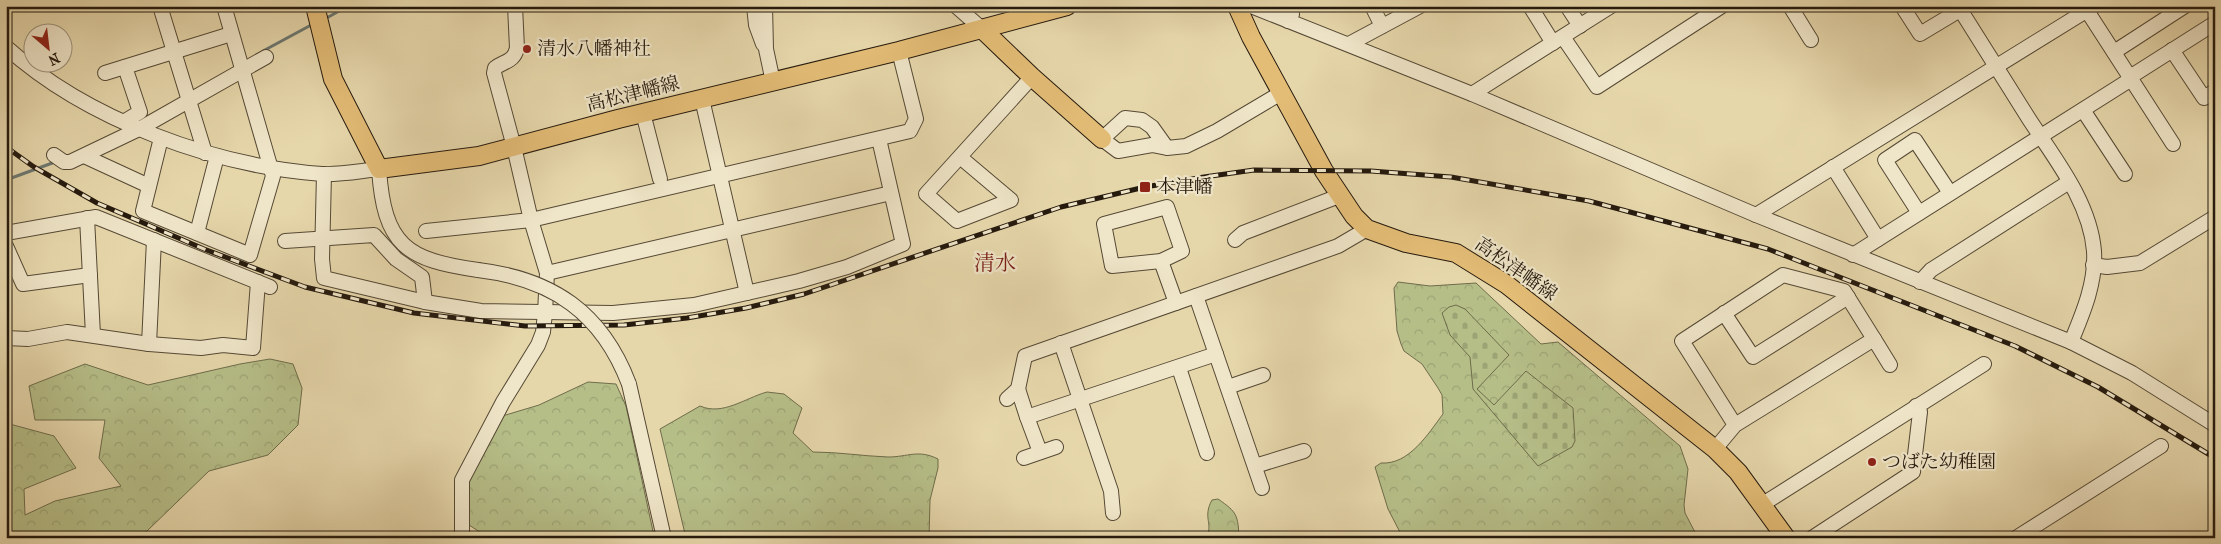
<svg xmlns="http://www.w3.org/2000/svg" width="2221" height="544" viewBox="0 0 2221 544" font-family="'IM FELL French Canon','Noto Serif JP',serif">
  <defs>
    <pattern id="forest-crowns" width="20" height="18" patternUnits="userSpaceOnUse" patternTransform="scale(1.25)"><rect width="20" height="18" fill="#b6be88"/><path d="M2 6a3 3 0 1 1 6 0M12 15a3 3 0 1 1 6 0" fill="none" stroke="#9ca374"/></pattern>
    <pattern id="cemetery-stones" width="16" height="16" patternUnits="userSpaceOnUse" patternTransform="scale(1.25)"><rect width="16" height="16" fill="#b6be88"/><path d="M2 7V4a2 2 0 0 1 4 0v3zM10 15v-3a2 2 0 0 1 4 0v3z" fill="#9ca374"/></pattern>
  </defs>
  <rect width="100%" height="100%" fill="#e6d7ab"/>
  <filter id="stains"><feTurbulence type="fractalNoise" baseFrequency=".004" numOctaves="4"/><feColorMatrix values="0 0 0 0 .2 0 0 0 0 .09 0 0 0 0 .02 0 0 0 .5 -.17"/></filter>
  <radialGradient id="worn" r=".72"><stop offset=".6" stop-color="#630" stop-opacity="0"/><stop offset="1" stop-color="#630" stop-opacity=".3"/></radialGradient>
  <g fill="url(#forest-crowns)" stroke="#6e6c4b">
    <path d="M 1398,282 L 1430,286 L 1476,283 L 1541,344 L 1558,342 L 1680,446 L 1688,469 L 1684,505 L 1685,513 L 1698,538 L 1403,538 L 1388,509 L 1375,467 L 1381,463 C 1409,465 1428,434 1443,414 L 1442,395 L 1438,388 L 1422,364 L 1404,351 L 1401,344 L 1397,331 L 1394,288 Z"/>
    <polygon points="270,359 293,364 302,388 298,425 268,455 209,471 146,532 88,538 6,538 6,423 54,436 76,468 24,489 25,515 55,501 121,486 99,458 105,420 35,420 29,386 85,364 148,385 240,364"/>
    <polygon points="588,382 616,384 626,406 654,536 648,538 489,538 466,523 464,484 499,417 539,405"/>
    <path d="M 767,392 L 784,394 L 802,408 L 793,433 L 813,452 C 838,452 862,456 888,457 C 908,457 918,449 938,459 L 938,468 L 930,500 L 929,538 L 686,538 L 660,429 L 700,406 C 723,416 745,398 767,392 Z"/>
    <path d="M 1218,499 C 1237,512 1238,515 1239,538 L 1206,538 C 1214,524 1202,518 1212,500 Z"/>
  </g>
  <polygon fill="url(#cemetery-stones)" stroke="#6e6c4b" points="1456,305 1465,309 1509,355 1477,389 1494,405 1526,371 1573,408 1575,441 1572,447 1538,466 1473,389 1470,357 1450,335 1442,313 1449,307"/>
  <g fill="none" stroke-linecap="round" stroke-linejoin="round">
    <g stroke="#6c7872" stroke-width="3">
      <polyline points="323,20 348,6"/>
      <polyline points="263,51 313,24"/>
      <polyline points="6,180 55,162"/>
    </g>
    <g stroke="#554935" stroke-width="16">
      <g id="minor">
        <polyline points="160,6 205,153"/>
        <polyline points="754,6 756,25 763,44"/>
        <polyline points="765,6 766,49 773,82"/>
        <polyline points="956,6 982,29"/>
        <polyline points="1251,6 1472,94 1756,215 2071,342 2132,373 2215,425"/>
        <polyline points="1288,6 1292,14 1288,21"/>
        <polyline points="1372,6 1382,26"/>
        <polyline points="1530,6 1553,43"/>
        <polyline points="1567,6 1580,26"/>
        <polyline points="1790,6 1811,40"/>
        <polyline points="1902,6 1920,34 1960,10"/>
        <path d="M 1958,6 C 1982,44 2005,81 2029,119 C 2055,159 2090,202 2094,251 C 2096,283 2083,313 2071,342"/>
        <polyline points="2084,6 2173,144"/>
        <polyline points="1563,37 1597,87 1722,6"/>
        <polyline points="1349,44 1420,6"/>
        <path d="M 6,47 C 87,120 214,166 322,174 C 340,175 360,171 379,169 C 384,245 406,260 478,270"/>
        <polyline points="2172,50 2204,98 2215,91"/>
        <polyline points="2114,52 2185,6"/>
        <polyline points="105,73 231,34"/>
        <polyline points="1472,94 1611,6"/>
        <polyline points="702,99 747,293"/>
        <polyline points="2083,110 2125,174"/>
        <polyline points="643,113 660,179"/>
        <polyline points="125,121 140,112 125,67"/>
        <polyline points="161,138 143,211 250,255 273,176 224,6"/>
        <polyline points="1167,148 1152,127 1142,120 1125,118 1102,139 1118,151 1152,145 1167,148 1186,146 1217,131 1281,93"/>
        <polyline points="54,155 64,162 70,162 139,129 266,57"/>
        <polyline points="84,156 149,186"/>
        <polyline points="960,157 1011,200 957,221 926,194 1032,77"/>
        <polyline points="1833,167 1878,239"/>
        <polyline points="324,174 322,259 324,278 425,302 481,311 613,313 694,305 799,281 847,267 903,244 879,139"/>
        <polygon points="1167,207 1182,251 1161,261 1112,266 1104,224"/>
        <polyline points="1919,213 1885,160 1915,140 1950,193"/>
        <polyline points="1756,215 2094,6"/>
        <polyline points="87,218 93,335"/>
        <polyline points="426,231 531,220 910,131 916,119 899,51"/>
        <polyline points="6,233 96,217 270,287"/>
        <polyline points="197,233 217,156"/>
        <polyline points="1235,240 1243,233 1339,196"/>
        <polyline points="285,241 374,235 396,259 422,277 425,302"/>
        <polyline points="6,246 23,284 90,275"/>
        <polyline points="1853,255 2125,83 2130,77 2215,23"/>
        <polyline points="1161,261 1176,303"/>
        <polyline points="2093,265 2107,267 2140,263 2215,217"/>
        <polyline points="547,273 891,193"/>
        <polyline points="1920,282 1931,270 2069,182"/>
        <polyline points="1196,296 1262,488"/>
        <polyline points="1724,313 1753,357 1848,297"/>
        <polyline points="6,338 28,339 67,332 149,344 201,348 223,345 253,348 258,282"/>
        <polyline points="1874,339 1890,365"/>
        <polyline points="1061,343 1111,491 1113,513"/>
        <polyline points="149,344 154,240"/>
        <polyline points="1179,368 1207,453"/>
        <polyline points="629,384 664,538"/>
        <polyline points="1228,387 1263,375"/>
        <polyline points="1018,389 1027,417 1216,354"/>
        <polyline points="1007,399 1018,389 1025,356 1338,246 1367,229"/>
        <polyline points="1027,417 1040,452"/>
        <polyline points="1715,449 1735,425 1874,339 1844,291 1783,275 1682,341 1735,425"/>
        <polyline points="1024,458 1056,447"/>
        <polyline points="1255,466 1304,451"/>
        <polyline points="1763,504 1984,364"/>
        <path d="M 462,538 L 462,480 L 503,402 L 538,345 L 543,332 L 545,313 L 547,273 L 531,220 L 514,147 L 494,73 L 495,68 C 504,61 514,62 517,48 L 515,6"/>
        <polyline points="1812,538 1913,472 1920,412 1916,406"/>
        <polyline points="2016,538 2161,446"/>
      </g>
    </g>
    <g stroke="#251a0e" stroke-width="20">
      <g id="major">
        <polyline points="315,6 333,79 379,169 479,156 618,119 899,51 1067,6"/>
        <polyline points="1237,6 1251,37 1324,171 1354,216 1367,229 1406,243 1456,253 1506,284 1715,449 1738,472 1786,538"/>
        <polyline points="982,29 1032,77 1102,139"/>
      </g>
    </g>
    <use href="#minor" stroke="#efe5c8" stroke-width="14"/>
    <use href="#major" stroke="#e3bc76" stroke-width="18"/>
    <g stroke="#251a0e" stroke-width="5">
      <polyline id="rail" points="6,147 34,167 97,203 204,249 305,287 414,313 525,326 624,325 687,318 746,308 804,294 1061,207 1145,187 1204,177 1254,170 1371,171 1451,177 1589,201 1768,249 2015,346 2098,387 2215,458"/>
    </g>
    <use href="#rail" stroke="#efe5c8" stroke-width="3" stroke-dasharray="9" stroke-linecap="butt"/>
    <g stroke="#554935" stroke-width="16" stroke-linecap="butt">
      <path id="minor-bridge" d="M 478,270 C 553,279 602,313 629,384"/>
    </g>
    <use href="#minor-bridge" stroke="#efe5c8" stroke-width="14"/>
  </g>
  <g fill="#8f2418" stroke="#efe5c8" stroke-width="2">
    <circle cx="527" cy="49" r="5"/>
    <rect x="1139" y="181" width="12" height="12" rx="2.5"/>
    <circle cx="1872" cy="462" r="5"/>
  </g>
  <g text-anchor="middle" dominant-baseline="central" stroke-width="4.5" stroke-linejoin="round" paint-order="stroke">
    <g font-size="19" fill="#251a0e" stroke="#efe5c8" text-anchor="start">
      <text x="537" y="49">清水八幡神社</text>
      <text x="1156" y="187">本津幡</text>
      <text x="1882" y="462">つばた幼稚園</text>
    </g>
    <g font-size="19" fill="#251a0e" stroke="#efe5c8">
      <text transform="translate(633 94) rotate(-14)">高松津幡線</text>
      <text transform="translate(1516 269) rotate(35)">高松津幡線</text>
    </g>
    <g font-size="21" fill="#7a1f14" stroke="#efe5c8">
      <text x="995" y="263">清水</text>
    </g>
  </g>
  <rect width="2221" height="544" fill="none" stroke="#e6d7ab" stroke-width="25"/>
  <rect x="8" y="8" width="2206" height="529" fill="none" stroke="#251a0e" stroke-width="2.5"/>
  <rect x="12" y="12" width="2196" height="519" fill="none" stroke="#251a0e"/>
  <g transform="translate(48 48) rotate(152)"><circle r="24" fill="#efe5c8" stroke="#9e947e"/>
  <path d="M0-4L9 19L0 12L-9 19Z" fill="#8f2418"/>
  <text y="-8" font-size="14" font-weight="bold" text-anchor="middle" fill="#251a0e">N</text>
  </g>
  <rect width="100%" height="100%" filter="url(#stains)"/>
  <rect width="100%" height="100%" fill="url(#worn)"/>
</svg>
